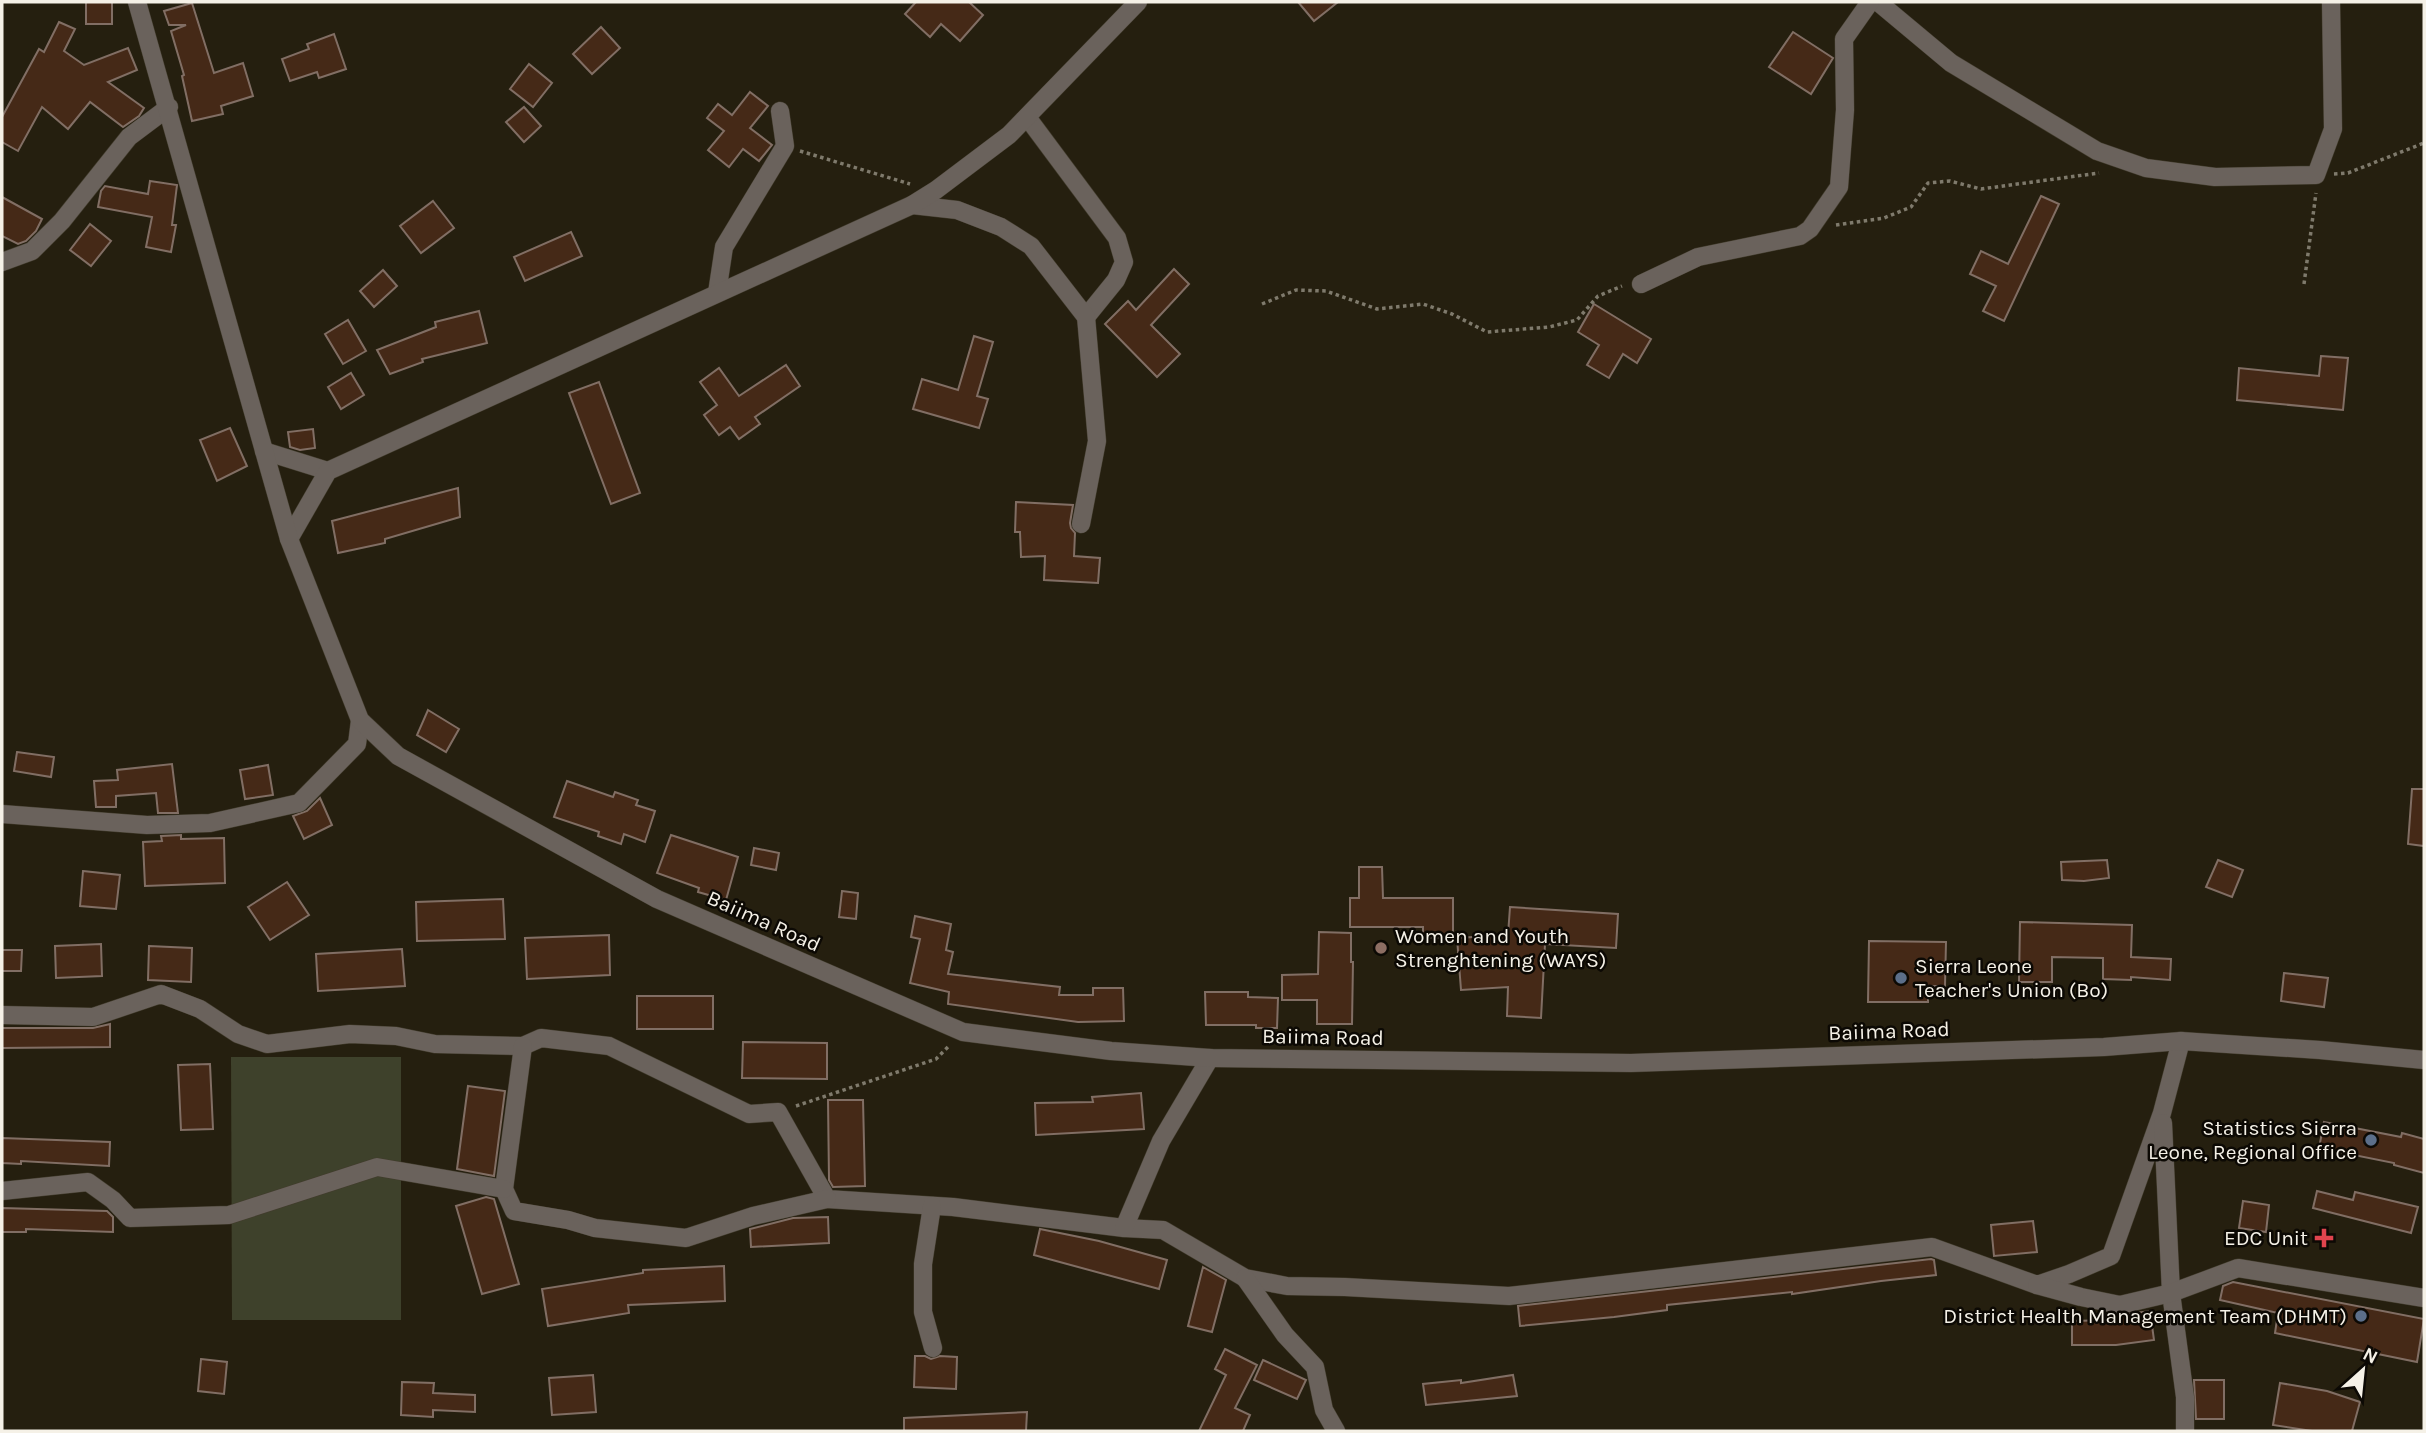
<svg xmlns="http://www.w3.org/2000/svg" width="2426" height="1433" viewBox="0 0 2426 1433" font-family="Karla,sans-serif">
  <rect width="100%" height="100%" fill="#251f0f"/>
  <polygon fill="#3e412b" points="231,1057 401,1057 401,1320 232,1320"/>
  <g fill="#452917" stroke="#816e64" stroke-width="2">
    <rect x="86" y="2" width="26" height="22"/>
    <polygon points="916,2 969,2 983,15 960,41 941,24 930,37 905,14"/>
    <polygon points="1298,2 1338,2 1314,21"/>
    <polygon points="192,3 214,73 243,63 253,96 221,106 223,114 192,121 182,76 184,75 171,31 186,25 169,25 164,11"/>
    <polygon points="59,22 75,29 64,51 84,65 128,48 137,70 108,82 144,108 139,116 123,127 90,102 68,129 42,107 18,151 2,142 2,117 39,49 44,52"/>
    <polygon points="601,27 620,48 592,74 573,54"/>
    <polygon points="1793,32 1833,58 1811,94 1769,67"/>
    <polygon points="334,34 346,69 319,78 317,72 290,81 282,59 309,49 307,44"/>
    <polygon points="529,64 552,83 533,107 510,89"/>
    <polygon points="750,92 768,106 750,128 772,145 759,161 743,149 729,167 708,150 724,131 707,118 718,104 732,115"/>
    <polygon points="524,107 541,126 524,142 506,122"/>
    <polygon points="150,181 177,185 172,225 176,225 171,252 146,247 152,217 98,207 101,191 105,186 148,194"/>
    <polygon points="2041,196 2059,204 2004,321 1983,311 1996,286 1970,274 1981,251 2008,264"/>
    <polygon points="2,197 42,219 36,231 26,241 18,244 2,236"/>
    <polygon points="433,201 454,228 421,253 400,226"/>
    <polygon points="90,224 111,241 91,266 70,250"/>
    <polygon points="571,232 582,256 525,281 514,257"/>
    <polygon points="1174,269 1189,284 1151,325 1180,354 1157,377 1105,324 1128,301 1136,310"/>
    <polygon points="383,270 397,286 374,307 360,291"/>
    <polygon points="1594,304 1651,339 1637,363 1623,354 1609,378 1587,365 1599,345 1578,332"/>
    <polygon points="479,311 487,343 422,359 423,362 390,374 377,350 436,327 435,322"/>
    <polygon points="348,320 366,351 343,364 325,334"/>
    <polygon points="974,336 993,342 977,396 988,399 979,428 913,409 922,379 958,390"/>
    <polygon points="2321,356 2348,358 2343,410 2237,400 2239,368 2319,376"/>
    <polygon points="786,365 800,386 755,417 760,424 739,439 730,427 719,435 704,415 717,405 700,382 719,368 739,396"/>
    <polygon points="351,373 364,395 341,409 328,387"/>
    <polygon points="599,382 640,493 611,504 569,393"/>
    <polygon points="230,428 247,466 217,481 200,440"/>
    <polygon points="313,429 315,448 300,450 290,447 288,432"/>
    <polygon points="458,488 460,517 385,539 385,543 338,553 332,521"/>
    <polygon points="1016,502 1073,505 1070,523 1071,528 1075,533 1074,556 1100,558 1098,583 1044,580 1045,556 1021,557 1020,532 1015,532"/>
    <polygon points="428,710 459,729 446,752 417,735"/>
    <polygon points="17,752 54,757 51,777 14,771"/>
    <polygon points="172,764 178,813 158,813 156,793 116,796 116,807 96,807 94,781 118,780 117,770"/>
    <polygon points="268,765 273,795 245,799 240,770"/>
    <polygon points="567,781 613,797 615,792 638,800 636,805 655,811 645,842 624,834 621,844 598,836 599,832 554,817"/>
    <polygon points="2412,789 2424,789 2424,846 2408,844"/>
    <polygon points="320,798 332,825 304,839 293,816 307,811"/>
    <polygon points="181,835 181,839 224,838 225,883 145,886 143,842 162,841 161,836"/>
    <polygon points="671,835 738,857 726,900 698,892 699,888 657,873"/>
    <polygon points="754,848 779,853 776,870 751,865"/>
    <polygon points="2107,860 2109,878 2084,881 2062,880 2061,862"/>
    <polygon points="2218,860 2243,870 2232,897 2206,887"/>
    <polygon points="1359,867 1382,867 1383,898 1453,898 1453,938 1423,938 1423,927 1350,927 1350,898 1359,898"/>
    <polygon points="83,871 120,875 116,909 80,906"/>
    <polygon points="287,882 309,915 270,940 248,907"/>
    <polygon points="842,891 858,893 856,919 839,917"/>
    <polygon points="503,899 505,939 417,941 416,902"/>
    <polygon points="1510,907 1618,914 1616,948 1545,944 1541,1018 1507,1016 1508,987 1461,990 1457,938 1508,935"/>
    <polygon points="915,916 951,924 946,950 953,952 948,974 1060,987 1059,995 1093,995 1093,988 1123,988 1124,1021 1078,1022 948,1004 949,992 910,983 920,939 911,937"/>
    <polygon points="2020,922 2132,925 2131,957 2171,959 2170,980 2131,977 2131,980 2103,979 2103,958 2052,957 2052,982 2019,982"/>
    <polygon points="1319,932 1351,933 1351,962 1353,962 1352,1024 1317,1024 1317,1000 1282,1000 1282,975 1318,974"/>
    <polygon points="609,935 610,975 527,979 525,938"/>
    <polygon points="1869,941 1946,942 1945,986 1928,986 1928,1002 1868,1002"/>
    <polygon points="101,944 102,976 56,978 55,946"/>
    <polygon points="149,946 192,948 191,982 148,980"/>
    <polygon points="402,949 405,986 318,991 316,954"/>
    <polygon points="2,950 22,950 21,971 2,971"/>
    <polygon points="2284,973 2328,978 2324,1007 2281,1001"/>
    <polygon points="1205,992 1248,992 1248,997 1278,998 1277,1028 1256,1028 1256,1025 1206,1025"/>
    <rect x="637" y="996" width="76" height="33"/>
    <polygon points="110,1024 110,1047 2,1048 2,1028 93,1028"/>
    <polygon points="743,1042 827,1043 827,1079 742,1078"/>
    <polygon points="210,1064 213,1129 181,1130 178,1065"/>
    <polygon points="468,1086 505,1091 494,1176 457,1169"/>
    <polygon points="1141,1093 1144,1129 1036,1135 1035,1103 1093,1102 1092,1097"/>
    <polygon points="828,1100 863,1100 865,1186 833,1187 829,1180"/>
    <polygon points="2324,1122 2401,1137 2402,1133 2424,1139 2424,1173 2394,1165 2394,1163 2319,1148"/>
    <polygon points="2,1138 110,1142 109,1166 21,1161 21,1164 2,1163"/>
    <polygon points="2317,1191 2353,1200 2355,1192 2418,1207 2411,1233 2313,1208"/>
    <polygon points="486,1197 494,1199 519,1284 482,1294 456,1206"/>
    <polygon points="2243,1201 2269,1205 2266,1232 2239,1228"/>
    <polygon points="2,1208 107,1211 113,1217 113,1232 26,1229 26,1232 2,1232"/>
    <polygon points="828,1217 829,1243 751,1247 750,1229 793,1218"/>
    <polygon points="2033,1221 2037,1252 1994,1256 1991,1225"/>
    <polygon points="1040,1229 1099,1241 1167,1260 1159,1289 1034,1255"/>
    <polygon points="1931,1259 1934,1260 1936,1275 1881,1281 1792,1294 1792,1292 1667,1305 1667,1310 1614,1317 1520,1326 1518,1306"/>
    <polygon points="724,1266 725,1301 628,1305 629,1313 548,1326 542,1289 643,1273 643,1270"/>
    <polygon points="1203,1267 1226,1280 1212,1332 1188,1326"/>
    <polygon points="2233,1282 2424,1319 2417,1362 2275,1333 2278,1313 2220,1300 2223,1286"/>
    <polygon points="2150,1311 2154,1340 2116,1345 2072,1345 2072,1321 2112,1320 2112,1316"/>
    <polygon points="1225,1349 1257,1365 1235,1408 1250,1415 1243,1431 1199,1431 1226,1375 1215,1369"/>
    <polygon points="915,1356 925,1356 931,1359 940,1356 957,1357 956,1389 914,1387"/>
    <polygon points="201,1359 227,1362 224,1394 198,1391"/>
    <polygon points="1263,1360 1306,1380 1297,1399 1254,1380"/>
    <polygon points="593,1375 596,1412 552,1415 549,1378"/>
    <polygon points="1513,1375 1517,1396 1426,1405 1423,1384 1461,1380 1461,1383"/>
    <polygon points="2194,1380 2224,1380 2224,1419 2196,1419"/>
    <polygon points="402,1382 434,1383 433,1393 475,1395 475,1412 433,1410 433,1417 401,1415"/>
    <polygon points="2280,1383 2327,1391 2360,1402 2352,1431 2312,1431 2273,1425"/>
    <polygon points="1027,1412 1026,1431 904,1431 904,1418"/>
  </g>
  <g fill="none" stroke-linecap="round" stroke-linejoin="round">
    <g stroke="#423c2d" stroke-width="19">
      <g id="minor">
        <polyline points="1878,2 1951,63 2097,151 2146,168 2215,177 2316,175 2333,129 2331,2"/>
        <polyline points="1027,117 1117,238 1124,262 1116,280 1086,317"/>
        <polyline points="912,205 957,210 1001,227 1031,246 1086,317 1097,441 1081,524"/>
        <polyline points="2,262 32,251 62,221 129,137 169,107"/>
        <polyline points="1641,284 1698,257 1800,236 1810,229 1839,187 1845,110 1844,39 1870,2"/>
        <polyline points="717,293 724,247 785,146 780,111"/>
        <polyline points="264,451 328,471"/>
        <polyline points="289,539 328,471 912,205 936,190 1009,135 1138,2"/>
        <polyline points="2,814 147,825 210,823 299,803 357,744 360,720"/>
        <polyline points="2,1015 93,1017 161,994 200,1009 238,1034 267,1044 350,1034 396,1036 435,1044 523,1046 541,1038 609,1046 749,1114 778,1112 827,1199 953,1207 1124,1228 1163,1230 1245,1278 1287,1286 1345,1287 1509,1296 1932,1247 2037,1285 2069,1274 2111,1256 2162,1113 2181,1041"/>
        <polyline points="523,1046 504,1189 514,1211 568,1220 595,1228 686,1238 753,1216 827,1199"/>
        <polyline points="2163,1123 2171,1293 2185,1397 2185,1431"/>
        <polyline points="2,1191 88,1182 113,1200 130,1218 229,1215 377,1167 504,1189"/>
        <polyline points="932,1206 923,1264 923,1312 933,1348"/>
        <polyline points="1124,1228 1161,1141 1210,1058"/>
        <polyline points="1245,1278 1285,1335 1315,1367 1324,1410 1336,1431"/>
        <polyline points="2037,1285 2081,1297 2120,1305 2171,1293 2238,1268 2424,1298"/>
      </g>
    </g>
    <g stroke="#423c2d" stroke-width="19">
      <polyline id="tertiary" points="137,2 289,539 360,720 398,756 657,899 963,1032 1111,1051 1210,1058 1631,1063 2104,1047 2181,1041 2320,1050 2424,1060"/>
    </g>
    <g stroke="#7f7a6c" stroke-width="3.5" stroke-dasharray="3.5 3.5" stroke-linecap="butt">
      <polyline points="800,151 910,184"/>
      <polyline points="2334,174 2348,173 2424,143"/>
      <polyline points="1836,225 1884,218 1911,207 1928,183 1950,181 1981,189 2099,173"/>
      <polyline points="2304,284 2316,193"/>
      <polyline points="1262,304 1296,290 1326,291 1377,309 1423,304 1452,314 1487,332 1549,327 1577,320 1598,296 1622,286"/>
      <polyline points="796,1106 936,1059 950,1045"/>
    </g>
    <use href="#minor" stroke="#6a625c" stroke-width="18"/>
    <use href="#tertiary" stroke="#6a625c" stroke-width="18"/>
  </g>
  <circle fill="#8d6e63" stroke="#0c0904" stroke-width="2.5" cx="1381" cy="948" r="7"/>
  <g fill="#5c6f8a" stroke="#0c0904" stroke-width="2.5">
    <circle cx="1901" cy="978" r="7"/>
    <circle cx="2371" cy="1140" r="7"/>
    <circle cx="2361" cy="1316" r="7"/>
  </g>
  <path fill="#e0444e" stroke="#0c0904" stroke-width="2.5" d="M2320.5 1227.5h7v7h7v7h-7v7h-7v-7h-7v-7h7z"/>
  <g text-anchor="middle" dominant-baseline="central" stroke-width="5" stroke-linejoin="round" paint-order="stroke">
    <g font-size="21" fill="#f5f1e7" stroke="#0c0904">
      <text transform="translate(764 921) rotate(24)">Baiima Road</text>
      <text transform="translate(1889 1031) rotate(-2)">Baiima Road</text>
      <text transform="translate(1323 1037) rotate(1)">Baiima Road</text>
    </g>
    <g font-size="21" fill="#f5f1e7" stroke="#0c0904" text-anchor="end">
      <text x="1395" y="936" text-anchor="start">Women and Youth<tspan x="1395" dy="24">Strenghtening (WAYS)</tspan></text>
      <text x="1915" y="966" text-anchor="start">Sierra Leone<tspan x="1915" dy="24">Teacher's Union (Bo)</tspan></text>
      <text x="2357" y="1128">Statistics Sierra<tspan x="2357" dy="24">Leone, Regional Office</tspan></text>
      <text x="2308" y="1238">EDC Unit</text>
      <text x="2347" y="1316">District Health Management Team (DHMT)</text>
    </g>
  </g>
  <rect width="2426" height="1433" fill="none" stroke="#f5f1e7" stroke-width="7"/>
  <g transform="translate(2363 1370) rotate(27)" stroke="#0c0904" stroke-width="5" paint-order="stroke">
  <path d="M0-5L12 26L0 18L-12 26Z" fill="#f5f1e7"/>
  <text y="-10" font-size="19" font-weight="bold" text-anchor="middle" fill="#f5f1e7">N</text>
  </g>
</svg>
